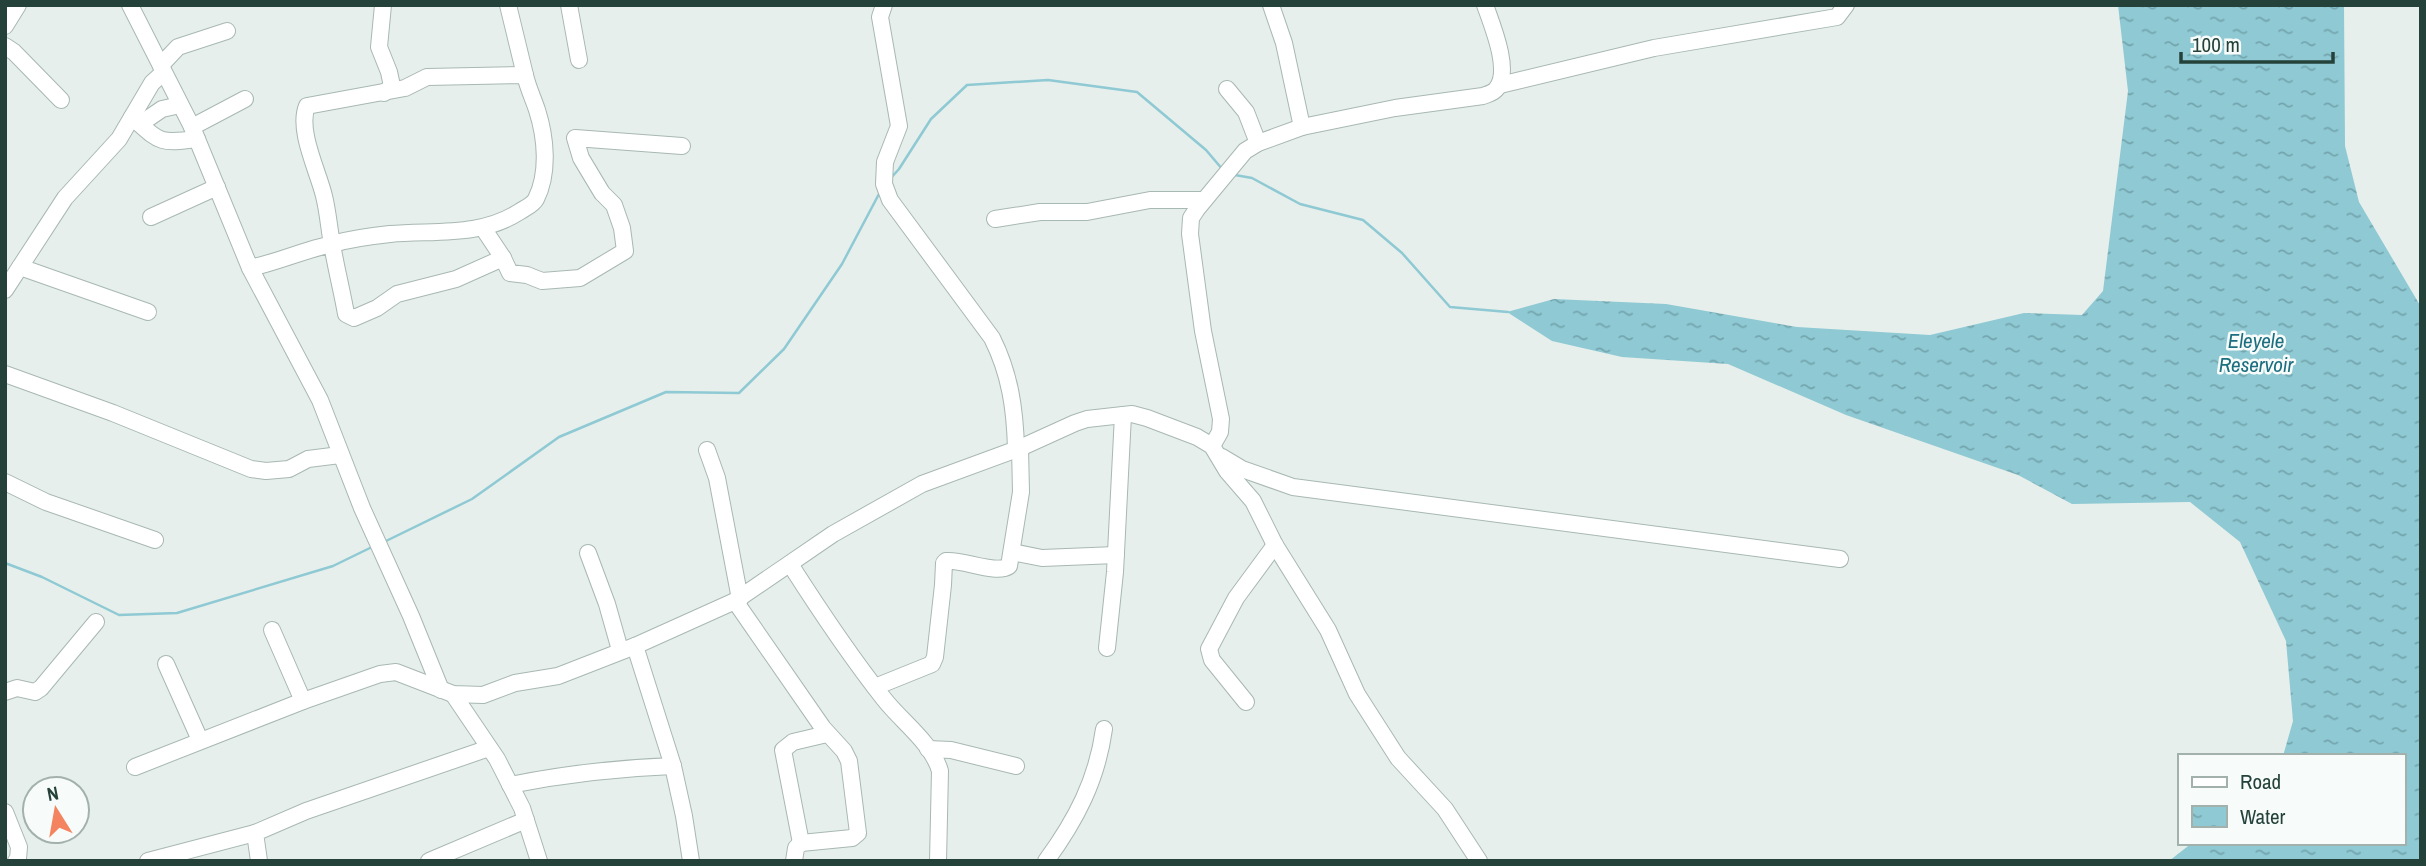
<svg xmlns="http://www.w3.org/2000/svg" width="2426" height="866" viewBox="0 0 2426 866" font-family="'Archivo Narrow',sans-serif">
  <defs>
    <pattern id="water-ripples" width="26" height="14" patternUnits="userSpaceOnUse" patternTransform="scale(1.75)"><rect width="26" height="14" fill="#8ec9d4"/><path d="M2 4q2-2 4 0t4 0M15 11q2-2 4 0t4 0" fill="none" stroke="#74a5ad"/></pattern>
  </defs>
  <rect width="100%" height="100%" fill="#e6efeb"/>
  <polygon fill="url(#water-ripples)" points="2118,5 2344,5 2345,146 2359,202 2421,307 2421,861 2169,861 2192,843 2403,843 2403,756 2283,756 2293,721 2286,641 2240,542 2190,502 2072,504 2018,475 1846,415 1728,364 1622,357 1552,341 1507,312 1554,299 1666,304 1797,327 1930,335 2024,313 2082,315 2103,291 2128,91"/>
  <g fill="none" stroke-linecap="round" stroke-linejoin="round">
    <g stroke="#8ec9d4" stroke-width="2.5">
      <polyline points="1235,175 1252,178 1300,204 1363,220 1402,253 1450,307 1508,312"/>
      <polyline points="890,179 899,169 931,119 967,85 1048,80 1137,92 1206,150 1223,170"/>
      <polyline points="384,542 472,499 559,437 666,392 739,393 784,349 842,264 880,192"/>
      <polyline points="5,563 42,577 119,615 177,613 333,566 374,546"/>
    </g>
    <g stroke="#a8b8b2" stroke-width="18">
      <g id="minor">
        <path d="M 130,5 L 192,127 L 250,268 C 278,262 304,250 332,244 C 350,239 371,236 390,234 C 435,230 480,237 519,212 C 525,208 533,205 536,199 C 549,173 546,138 537,110 C 533,98 528,88 525,75 L 427,77 L 405,88 L 307,106 C 297,130 318,171 324,196 C 328,212 329,228 332,244 C 336,268 342,291 346,314 L 354,318 L 377,308 L 397,294 L 456,279 L 503,258 L 483,228"/>
        <polyline points="383,5 379,47 389,72 392,86 384,93"/>
        <polyline points="508,5 525,75"/>
        <polyline points="569,5 579,60"/>
        <path d="M 884,5 L 880,17 L 899,126 L 885,162 L 884,184 L 890,200 L 992,338 C 1010,374 1015,409 1016,449"/>
        <polyline points="1271,5 1284,43 1302,127"/>
        <polyline points="5,26 18,5"/>
        <polyline points="5,46 14,52 61,100"/>
        <polyline points="1500,85 1654,48 1837,17 1846,5"/>
        <polyline points="1227,89 1246,112 1258,143"/>
        <path d="M 132,117 C 160,142 158,144 197,139"/>
        <polyline points="140,124 162,109 180,105"/>
        <polyline points="192,127 245,99"/>
        <polyline points="151,217 217,187"/>
        <polyline points="995,219 1040,212 1087,212 1150,200 1204,200"/>
        <polyline points="503,258 510,273 527,275 542,281 580,278 625,251 622,228 614,205 602,193 581,158 575,138 682,146"/>
        <polyline points="20,267 148,312"/>
        <polyline points="250,268 320,400 362,508 411,616 441,690"/>
        <polyline points="5,290 65,198 119,139 152,83 163,73 161,65 178,47 227,31"/>
        <polyline points="5,374 113,413 251,469 266,471 289,469 308,459 340,455"/>
        <path d="M 1212,446 L 1220,432 L 1221,419 L 1203,331 L 1190,234 L 1191,218 L 1197,209 L 1245,151 L 1258,143 L 1302,127 L 1395,108 L 1483,96 C 1488,94 1494,93 1497,88 C 1511,70 1492,25 1485,5"/>
        <polyline points="707,450 717,478 740,599"/>
        <polyline points="1222,457 1242,469 1293,487 1840,559"/>
        <polyline points="5,482 46,502 155,540"/>
        <polyline points="1012,552 1042,558 1116,555"/>
        <polyline points="588,553 607,604 620,650"/>
        <path d="M 790,564 C 820,611 850,656 884,699 C 902,722 932,743 940,771 L 938,861"/>
        <polyline points="735,601 823,728 844,751 849,761 858,833 852,838 801,843 796,848 794,861"/>
        <polyline points="272,630 303,701"/>
        <polyline points="635,646 673,766 684,816 691,861"/>
        <polyline points="1107,648 1115,572 1123,415"/>
        <polyline points="166,664 200,740"/>
        <path d="M 875,687 L 932,664 L 935,657 L 943,585 L 944,563 L 946,561 C 963,559 996,575 1009,566 L 1021,492 L 1020,448"/>
        <polyline points="5,692 17,688 35,692 41,688 96,622"/>
        <polyline points="453,694 497,759 522,808 539,861"/>
        <polyline points="1246,702 1212,660 1209,649 1236,598 1275,545"/>
        <polyline points="928,749 951,750 1016,766"/>
        <polyline points="135,767 303,701 380,674 396,672 453,694 483,695 515,683 558,676 635,646 735,601 833,534 922,484 1020,448 1075,423 1087,419 1132,414 1147,418 1197,437 1212,446 1227,471 1253,501 1275,545 1328,630 1357,694 1398,758 1445,809 1479,861"/>
        <path d="M 510,785 C 565,774 618,768 673,766"/>
        <polyline points="5,812 19,847 18,859 16,861"/>
        <polyline points="801,843 783,750 793,742 827,734"/>
        <polyline points="148,861 255,833"/>
        <polyline points="259,861 255,833 306,811 489,748"/>
        <polyline points="429,861 526,820"/>
        <path d="M 1046,861 C 1076,820 1097,780 1104,729"/>
      </g>
    </g>
    <use href="#minor" stroke="#fff" stroke-width="16"/>
  </g>
  <g text-anchor="middle" dominant-baseline="central" stroke-width="5" stroke-linejoin="round" paint-order="stroke">
    <g font-size="21" font-style="italic" fill="#1c6f80" stroke="#f7fbf9">
      <text x="2256" y="340">Eleyele<tspan x="2256" dy="24">Reservoir</tspan></text>
    </g>
  </g>
  <rect width="2426" height="866" fill="none" stroke="#24423a" stroke-width="14"/>
  <rect x="2178" y="754" width="228" height="91" fill="#f7fbf9" stroke="#a3b1ad" stroke-width="2"/>
  <rect x="2192" y="777" width="35" height="10" fill="#ffffff" stroke="#a3b1ad" stroke-width="2"/>
  <text x="2240" y="789" font-size="21" fill="#24423a">Road</text>
  <rect x="2192" y="806" width="35" height="21" fill="url(#water-ripples)" stroke="#a3b1ad" stroke-width="2"/>
  <text x="2240" y="824" font-size="21" fill="#24423a">Water</text>
  <g transform="translate(56 810) rotate(349)"><circle r="33" fill="#f7fbf9" stroke="#a3b1ad" stroke-width="2"/>
  <path d="M0-5L12 26L0 18L-12 26Z" fill="#f4845f"/>
  <text y="-10" font-size="19" font-weight="bold" text-anchor="middle" fill="#24423a">N</text>
  </g>
  <path d="M2181 52v10h152v-10" fill="none" stroke="#24423a" stroke-width="3.5"/>
  <text x="2192" y="52" font-size="21" fill="#24423a" stroke="#f7fbf9" stroke-width="5" paint-order="stroke">100 m</text>
</svg>
